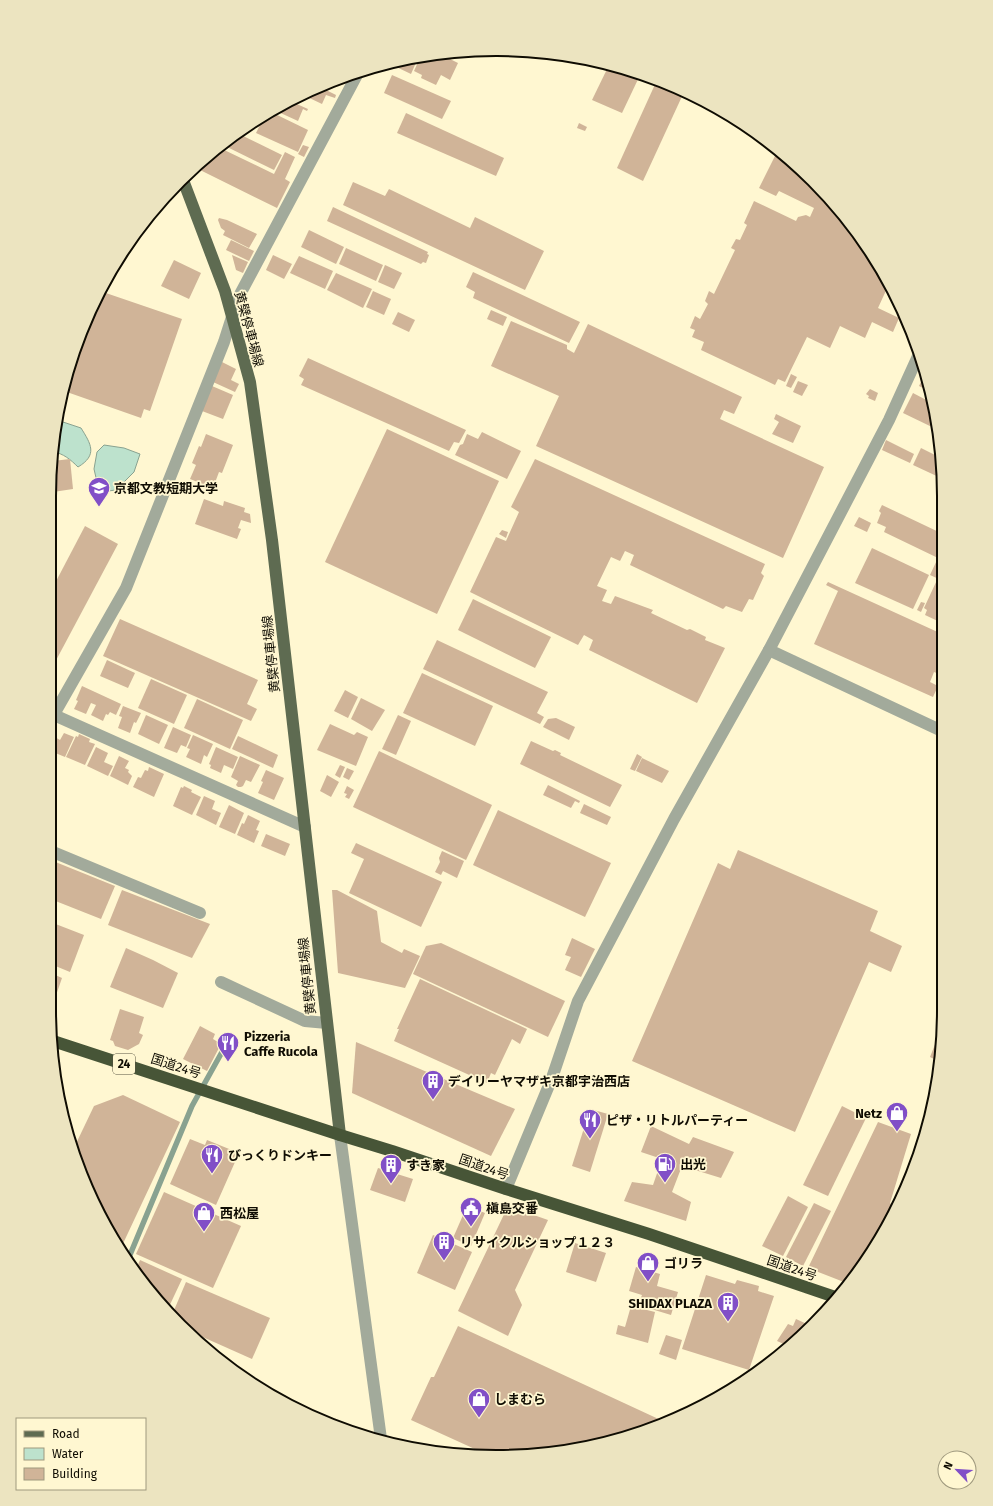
<svg xmlns="http://www.w3.org/2000/svg" width="993" height="1506" viewBox="0 0 993 1506" font-family="'Fira Sans','Noto Sans JP',sans-serif">
  <rect width="100%" height="100%" fill="#fff7d1"/>
  <g fill="#bde2cd" stroke="#89a290">
    <path d="M 56,422 L 63,422 L 81,428 C 91,444 98,455 78,467 C 71,460 63,453 53,452 L 53,438 Z"/>
    <polygon points="104,445 124,448 140,454 134,472 116,490 108,491 97,482 94,469 97,452"/>
  </g>
  <g fill="none" stroke-linecap="round" stroke-linejoin="round">
    <polyline stroke="#89a290" stroke-width="5.5" points="127,1262 192,1106 227,1043"/>
  </g>
  <g fill="#d0b498">
    <polygon points="440,54 458,63 450,80 441,75 436,85 421,78 422,75 414,71 420,58 424,57 429,60 431,56"/>
    <polygon points="418,58 411,74 388,63 407,60"/>
    <polygon points="609,65 641,73 622,113 592,100"/>
    <polygon points="392,75 451,101 442,119 384,93"/>
    <polygon points="657,80 684,92 643,181 617,168"/>
    <polygon points="320,87 336,95 335,98 326,95 322,104 301,94"/>
    <polygon points="290,101 308,109 307,111 303,109 298,121 274,110"/>
    <polygon points="271,112 308,130 298,152 256,133 264,117"/>
    <polygon points="406,113 504,158 496,176 397,133"/>
    <polygon points="579,123 587,127 585,131 577,128"/>
    <polygon points="237,133 282,155 274,170 221,144"/>
    <polygon points="303,145 309,147 304,157 298,154"/>
    <polygon points="218,147 274,174 285,152 295,157 285,179 290,182 277,208 198,169 197,167"/>
    <polygon points="778,150 791,160 852,224 889,284 878,308 899,318 893,332 872,322 865,338 840,326 830,348 807,337 785,382 778,379 775,385 701,350 704,342 692,337 695,330 690,328 695,316 700,319 708,304 705,301 709,291 714,294 735,250 731,248 736,239 740,240 747,225 744,223 754,201 796,221 798,217 806,215 810,217 814,208 779,191 776,196 759,188"/>
    <polygon points="353,182 385,196 389,189 470,228 475,217 544,251 525,290 343,205"/>
    <polygon points="333,207 428,252 427,254 429,255 426,263 423,262 421,264 327,221"/>
    <polygon points="219,218 227,220 257,234 249,248 223,235 225,231 221,228 218,220"/>
    <polygon points="309,230 344,247 336,264 301,247"/>
    <polygon points="231,240 254,251 249,261 226,250"/>
    <polygon points="346,248 383,265 376,281 339,264"/>
    <polygon points="232,255 248,262 243,273 236,270"/>
    <polygon points="273,255 292,264 284,279 266,270"/>
    <polygon points="299,256 333,271 325,289 290,273"/>
    <polygon points="174,260 201,273 189,299 161,286"/>
    <polygon points="385,265 402,273 394,289 378,282"/>
    <polygon points="473,272 580,322 569,343 473,298 475,292 466,287"/>
    <polygon points="336,273 372,289 363,308 327,290"/>
    <polygon points="100,291 182,319 150,411 144,409 141,418 64,391 73,353 95,299"/>
    <polygon points="373,291 391,299 384,315 366,307"/>
    <polygon points="491,310 507,317 503,326 487,319"/>
    <polygon points="398,312 415,320 409,332 392,324"/>
    <polygon points="511,321 567,345 567,349 574,353 588,324 742,397 734,414 724,410 720,419 824,467 783,558 536,446 559,396 491,366"/>
    <polygon points="308,358 466,430 459,443 454,442 449,451 301,385 304,379 299,376"/>
    <polygon points="222,362 236,369 231,380 239,384 235,392 213,382"/>
    <polygon points="926,372 929,381 931,392 919,386"/>
    <polygon points="791,374 797,377 791,388 786,386"/>
    <polygon points="798,381 808,385 802,396 793,392"/>
    <polygon points="212,386 233,395 223,419 202,411"/>
    <polygon points="870,389 878,393 875,401 868,398 869,396 866,394"/>
    <polygon points="913,393 932,403 936,423 934,428 903,413"/>
    <polygon points="776,414 801,426 793,443 772,434 779,422 774,419"/>
    <polygon points="387,429 499,481 437,614 325,562"/>
    <polygon points="482,432 521,451 507,479 455,455 460,445 463,444 467,434 478,439"/>
    <polygon points="206,434 233,445 222,473 219,472 213,488 190,479 196,465 192,463 199,446 201,447"/>
    <polygon points="886,440 914,454 910,463 882,450"/>
    <polygon points="921,448 941,458 943,479 913,465"/>
    <polygon points="70,459 73,489 53,492 53,461"/>
    <polygon points="535,459 765,564 761,573 764,576 753,600 749,599 742,612 726,606 723,609 630,565 634,555 625,551 620,561 611,557 597,586 607,590 602,601 611,604 615,596 653,610 651,613 687,630 690,629 706,637 705,640 725,648 697,703 589,650 593,640 584,635 578,645 470,592 496,537 506,541 519,512 511,507"/>
    <polygon points="204,499 223,506 224,501 245,508 244,512 250,514 251,523 241,520 238,528 241,529 237,539 195,524"/>
    <polygon points="882,505 943,534 943,550 938,558 884,532 886,527 877,523 881,513 879,511"/>
    <polygon points="859,517 871,523 867,532 854,526"/>
    <polygon points="85,526 118,544 53,666 53,587"/>
    <polygon points="502,530 508,532 506,538 499,534"/>
    <polygon points="872,548 929,575 913,609 855,583"/>
    <polygon points="937,560 943,563 943,577 941,580 930,575"/>
    <polygon points="937,580 943,583 942,623 925,615 927,610 924,608"/>
    <polygon points="828,582 942,634 942,655 941,658 942,659 942,668 939,674 934,672 930,682 938,686 933,697 814,644 838,591 826,585"/>
    <polygon points="473,599 551,637 535,668 458,630"/>
    <polygon points="921,602 925,603 921,612 917,610"/>
    <polygon points="120,619 258,680 247,704 257,709 251,721 103,656"/>
    <polygon points="437,640 548,692 537,713 544,717 540,724 423,669"/>
    <polygon points="107,660 135,673 128,688 100,676"/>
    <polygon points="422,673 493,706 475,746 403,713"/>
    <polygon points="151,679 187,695 174,724 138,708"/>
    <polygon points="82,686 121,704 116,715 110,712 108,715 106,714 103,721 91,715 96,705 91,703 86,714 74,709 78,701 76,700"/>
    <polygon points="345,690 358,697 348,718 334,711"/>
    <polygon points="361,698 385,710 372,731 351,719"/>
    <polygon points="197,699 243,720 230,749 184,728"/>
    <polygon points="123,706 141,713 136,723 134,722 130,733 118,728 122,717 119,716"/>
    <polygon points="146,715 168,725 159,744 138,734"/>
    <polygon points="398,715 411,721 396,755 382,749"/>
    <polygon points="556,718 575,727 569,740 543,727 548,719"/>
    <polygon points="330,724 354,735 357,732 368,737 356,766 317,750"/>
    <polygon points="173,727 191,735 186,747 181,745 177,753 164,748"/>
    <polygon points="64,733 74,737 65,757 53,752 53,736 60,740"/>
    <polygon points="79,734 90,739 89,742 95,744 85,765 66,757 76,736 78,737"/>
    <polygon points="193,735 213,744 207,757 204,755 201,764 186,757 190,749 187,748"/>
    <polygon points="238,736 278,755 273,768 232,749"/>
    <polygon points="531,741 553,751 555,750 561,753 560,755 622,785 610,807 520,764"/>
    <polygon points="96,747 108,753 104,762 113,766 108,776 87,766"/>
    <polygon points="216,747 238,757 233,769 224,765 221,773 210,768 211,765 209,764"/>
    <polygon points="379,751 492,805 466,860 353,807"/>
    <polygon points="637,754 642,757 635,771 630,769"/>
    <polygon points="119,756 129,761 125,768 129,770 128,772 132,776 128,785 110,776"/>
    <polygon points="240,756 260,765 251,782 246,780 243,786 241,787 238,787 236,785 238,781 231,777"/>
    <polygon points="642,758 669,771 662,783 636,771"/>
    <polygon points="340,765 345,767 340,778 335,775"/>
    <polygon points="149,767 164,774 154,797 133,787 138,777 141,778 145,770 148,771"/>
    <polygon points="347,768 354,771 349,780 343,777"/>
    <polygon points="266,770 284,778 274,800 258,793 263,782 261,781"/>
    <polygon points="327,775 339,782 331,797 320,791"/>
    <polygon points="548,785 580,801 579,803 575,801 571,808 543,795"/>
    <polygon points="184,786 192,790 191,792 201,797 192,815 173,806 181,787 183,788"/>
    <polygon points="347,786 354,790 349,799 345,797 347,794 344,793"/>
    <polygon points="204,796 215,801 212,809 221,813 216,825 196,815"/>
    <polygon points="584,804 611,817 607,825 580,813"/>
    <polygon points="229,805 244,813 235,834 219,827"/>
    <polygon points="498,810 611,863 585,917 473,865"/>
    <polygon points="248,815 260,821 256,830 259,831 254,843 237,835 242,823 244,824"/>
    <polygon points="266,834 290,844 285,856 261,846"/>
    <polygon points="356,843 442,882 421,927 349,893 364,859 351,853"/>
    <polygon points="738,850 878,911 870,931 902,946 891,972 869,962 795,1132 632,1061 718,863 730,869"/>
    <polygon points="442,851 464,861 457,878 443,871 441,875 435,872 440,862 439,858"/>
    <polygon points="53,861 115,886 101,919 53,900"/>
    <polygon points="122,890 210,924 192,958 108,925"/>
    <polygon points="332,890 337,890 377,911 381,942 402,953 404,949 420,956 405,988 338,973"/>
    <polygon points="53,923 84,935 70,972 53,965"/>
    <polygon points="572,938 595,949 581,977 565,970 571,957 565,955"/>
    <polygon points="441,943 565,1001 548,1037 413,974 426,946"/>
    <polygon points="126,948 153,960 178,973 163,1008 110,987"/>
    <polygon points="53,974 62,978 53,1004"/>
    <polygon points="420,979 527,1029 520,1044 512,1039 495,1075 491,1073 487,1083 394,1041 399,1029 397,1029"/>
    <polygon points="120,1009 144,1017 139,1033 143,1035 139,1044 128,1050 115,1046 113,1041 110,1040"/>
    <polygon points="200,1026 215,1034 213,1039 221,1044 207,1071 183,1059"/>
    <polygon points="940,1032 940,1062 930,1057"/>
    <polygon points="356,1042 515,1109 491,1156 352,1093"/>
    <polygon points="123,1095 180,1122 120,1250 72,1152 94,1106"/>
    <polygon points="842,1106 866,1118 828,1196 803,1185"/>
    <polygon points="590,1109 608,1114 590,1172 572,1166"/>
    <polygon points="878,1122 911,1134 890,1203 895,1208 869,1258 849,1284 808,1268"/>
    <polygon points="651,1126 689,1144 693,1137 734,1152 721,1178 682,1166 672,1192 691,1202 686,1221 624,1201 632,1182 653,1185 662,1159 641,1152"/>
    <polygon points="190,1139 205,1145 207,1140 239,1153 216,1205 170,1184"/>
    <polygon points="378,1168 413,1179 405,1202 370,1190"/>
    <polygon points="164,1192 241,1226 213,1288 136,1254"/>
    <polygon points="788,1196 808,1207 783,1256 762,1246"/>
    <polygon points="814,1203 831,1211 803,1266 786,1257"/>
    <polygon points="467,1206 485,1213 471,1246 453,1238"/>
    <polygon points="508,1206 548,1220 515,1290 522,1305 508,1336 458,1311"/>
    <polygon points="433,1235 472,1252 455,1290 417,1273"/>
    <polygon points="575,1243 606,1253 596,1282 566,1272"/>
    <polygon points="140,1260 182,1279 167,1311 160,1305 135,1272"/>
    <polygon points="636,1267 660,1274 657,1286 678,1292 671,1315 638,1305 642,1295 629,1291"/>
    <polygon points="706,1275 735,1284 737,1280 759,1286 758,1291 774,1296 749,1370 682,1349"/>
    <polygon points="186,1282 270,1318 252,1359 187,1330 172,1315"/>
    <polygon points="631,1306 655,1312 648,1343 616,1334 618,1325 625,1327"/>
    <polygon points="796,1319 809,1325 786,1345 777,1341 788,1324 793,1326"/>
    <polygon points="458,1326 665,1422 613,1442 555,1453 488,1455 411,1420 431,1377 434,1377"/>
    <polygon points="666,1335 682,1340 676,1360 659,1354"/>
  </g>
  <g fill="none" stroke-linecap="round" stroke-linejoin="round">
    <g stroke="#a2aa9b" stroke-width="12">
      <polyline points="769,650 942,731"/>
      <polyline points="54,715 305,827"/>
      <polyline points="53,716 126,588 224,342 238,298 358,73"/>
      <polyline points="53,852 200,913"/>
      <polyline points="221,982 305,1021 327,1023"/>
      <polyline points="340,1135 381,1439"/>
      <polyline points="506,1189 552,1078 578,1001 674,819 769,650 889,420 919,354"/>
    </g>
    <polyline stroke="#5e6b51" stroke-width="12" points="183,180 225,291 250,382 272,540 340,1135"/>
    <polyline stroke="#475537" stroke-width="12" points="53,1041 340,1135 392,1151 506,1189 649,1234 838,1298"/>
  </g>
  <defs>
    <g id="university-pin" transform="scale(1.15)"><path d="M0 17L-7.5 6A9.5 9.5 0 1 1 7.5 6Z" fill="#814fc7" stroke="#fff7d1"/><path d="M0-5L7-2L0 1L-7-2ZM-4 1L0 2.5L4 1V4Q0 6-4 4Z" fill="#fff"/></g>
    <g id="restaurant-pin" transform="scale(1.15)"><path d="M0 17L-7.5 6A9.5 9.5 0 1 1 7.5 6Z" fill="#814fc7" stroke="#fff7d1"/><path d="M-5-6h1v4h1v-4h1v4h1v-4h1v5L-1.5 .5V6h-2V.5L-5-1ZM5-6V6H3V1.5H1.5Q1.5-4 5-6Z" fill="#fff"/></g>
    <g id="building-pin" transform="scale(1.15)"><path d="M0 17L-7.5 6A9.5 9.5 0 1 1 7.5 6Z" fill="#814fc7" stroke="#fff7d1"/><path d="M-4-6H4V6H1V3H-1V6H-4ZM-2.5-4.3h1.7v1.8h-1.7ZM.8-4.3h1.7v1.8H.8ZM-2.5-1h1.7V.8h-1.7ZM.8-1h1.7V.8H.8Z" fill="#fff"/></g>
    <g id="shop-pin" transform="scale(1.15)"><path d="M0 17L-7.5 6A9.5 9.5 0 1 1 7.5 6Z" fill="#814fc7" stroke="#fff7d1"/><path d="M-5-2.5h2.3a2.7 3.5 0 0 1 5.4 0H5L5.5 6h-11ZM-1.5-2.5h3a1.5 2.3 0 0 0-3 0Z" fill="#fff"/></g>
    <g id="fuel-pin" transform="scale(1.15)"><path d="M0 17L-7.5 6A9.5 9.5 0 1 1 7.5 6Z" fill="#814fc7" stroke="#fff7d1"/><path d="M-5.5-6h7V0h2V4h1.3V-2.5L3-4.5l.8-.8L6-3V5H2.5V1h-1V6h-7ZM-4.2-4.7v3.2H.2V-4.7Z" fill="#fff"/></g>
    <g id="civic-pin" transform="scale(1.15)"><path d="M0 17L-7.5 6A9.5 9.5 0 1 1 7.5 6Z" fill="#814fc7" stroke="#fff7d1"/><path d="M-.6-6.5H3V-4.5H.6V-3L4-1V1h2V6H-6V1h2V-1L-.6-3ZM-1.2 2.5V6h2.4V2.5Z" fill="#fff"/></g>
  </defs>
  <g fill-rule="evenodd">
    <use href="#university-pin" x="99" y="488"/>
    <use href="#restaurant-pin" x="228" y="1043"/>
    <use href="#building-pin" x="433" y="1081"/>
    <use href="#shop-pin" x="897" y="1113"/>
    <use href="#restaurant-pin" x="590" y="1120"/>
    <use href="#restaurant-pin" x="212" y="1155"/>
    <use href="#fuel-pin" x="665" y="1164"/>
    <use href="#building-pin" x="391" y="1165"/>
    <use href="#civic-pin" x="471" y="1208"/>
    <use href="#shop-pin" x="204" y="1213"/>
    <use href="#building-pin" x="444" y="1242"/>
    <use href="#shop-pin" x="648" y="1263"/>
    <use href="#building-pin" x="728" y="1303"/>
    <use href="#shop-pin" x="479" y="1399"/>
  </g>
  <g text-anchor="middle" dominant-baseline="central" stroke-width="3.5" stroke-linejoin="round" paint-order="stroke">
    <rect fill="#fff7d1" stroke="#575240" stroke-width="1" x="113" y="1054" width="22" height="20" rx="3"/>
    <g font-size="12" font-weight="bold" fill="#0f0c02">
      <text x="124" y="1064">24</text>
    </g>
    <g font-size="13" fill="#0f0c02" stroke="#fff7d1">
      <text transform="translate(249 329) rotate(75)">黄檗停車場線</text>
      <text transform="translate(271 654) rotate(-96)">黄檗停車場線</text>
      <text transform="translate(307 976) rotate(-96)">黄檗停車場線</text>
      <text transform="translate(176 1066) rotate(18)">国道24号</text>
      <text transform="translate(484 1167) rotate(19)">国道24号</text>
      <text transform="translate(792 1268) rotate(19)">国道24号</text>
    </g>
    <g font-size="13" font-weight="bold" fill="#0f0c02" stroke="#fff7d1" text-anchor="start">
      <text x="114" y="488">京都文教短期大学</text>
      <text x="244" y="1036">Pizzeria<tspan x="244" dy="15">Caffe Rucola</tspan></text>
      <text x="448" y="1081">デイリーヤマザキ京都宇治西店</text>
      <text x="882" y="1113" text-anchor="end">Netz</text>
      <text x="606" y="1120">ピザ・リトルパーティー</text>
      <text x="228" y="1155">びっくりドンキー</text>
      <text x="680" y="1164">出光</text>
      <text x="406" y="1165">すき家</text>
      <text x="486" y="1208">槇島交番</text>
      <text x="220" y="1213">西松屋</text>
      <text x="460" y="1242">リサイクルショップ１２３</text>
      <text x="664" y="1263">ゴリラ</text>
      <text x="712" y="1303" text-anchor="end">SHIDAX PLAZA</text>
      <text x="494" y="1399">しまむら</text>
    </g>
  </g>
  <path d="M0 0H993V1506H0ZM496 56H497A440 440 0 0 1 937 496V1010A440 440 0 0 1 497 1450H496A440 440 0 0 1 56 1010V496A440 440 0 0 1 496 56Z" fill="#ece4c0" fill-rule="evenodd"/>
  <path fill="none" stroke="#0f0c02" stroke-width="2" d="M496 56H497A440 440 0 0 1 937 496V1010A440 440 0 0 1 497 1450H496A440 440 0 0 1 56 1010V496A440 440 0 0 1 496 56Z"/>
  <rect x="16" y="1418" width="130" height="72" fill="#fff7d1" stroke="#9f997e"/>
  <rect x="24" y="1431" width="20" height="6" fill="#5e6b51" stroke="#9f997e"/>
  <text x="52" y="1438" font-size="12" fill="#0f0c02">Road</text>
  <rect x="24" y="1448" width="20" height="12" fill="#bde2cd" stroke="#9f997e"/>
  <text x="52" y="1458" font-size="12" fill="#0f0c02">Water</text>
  <rect x="24" y="1468" width="20" height="12" fill="#d0b498" stroke="#9f997e"/>
  <text x="52" y="1478" font-size="12" fill="#0f0c02">Building</text>
  <g transform="translate(957 1470) rotate(295)"><circle r="19" fill="#fff7d1" stroke="#9f997e"/>
  <path d="M0-3L7 15L0 10L-7 15Z" fill="#814fc7"/>
  <text y="-6" font-size="11" font-weight="bold" text-anchor="middle" fill="#0f0c02">N</text>
  </g>
</svg>
